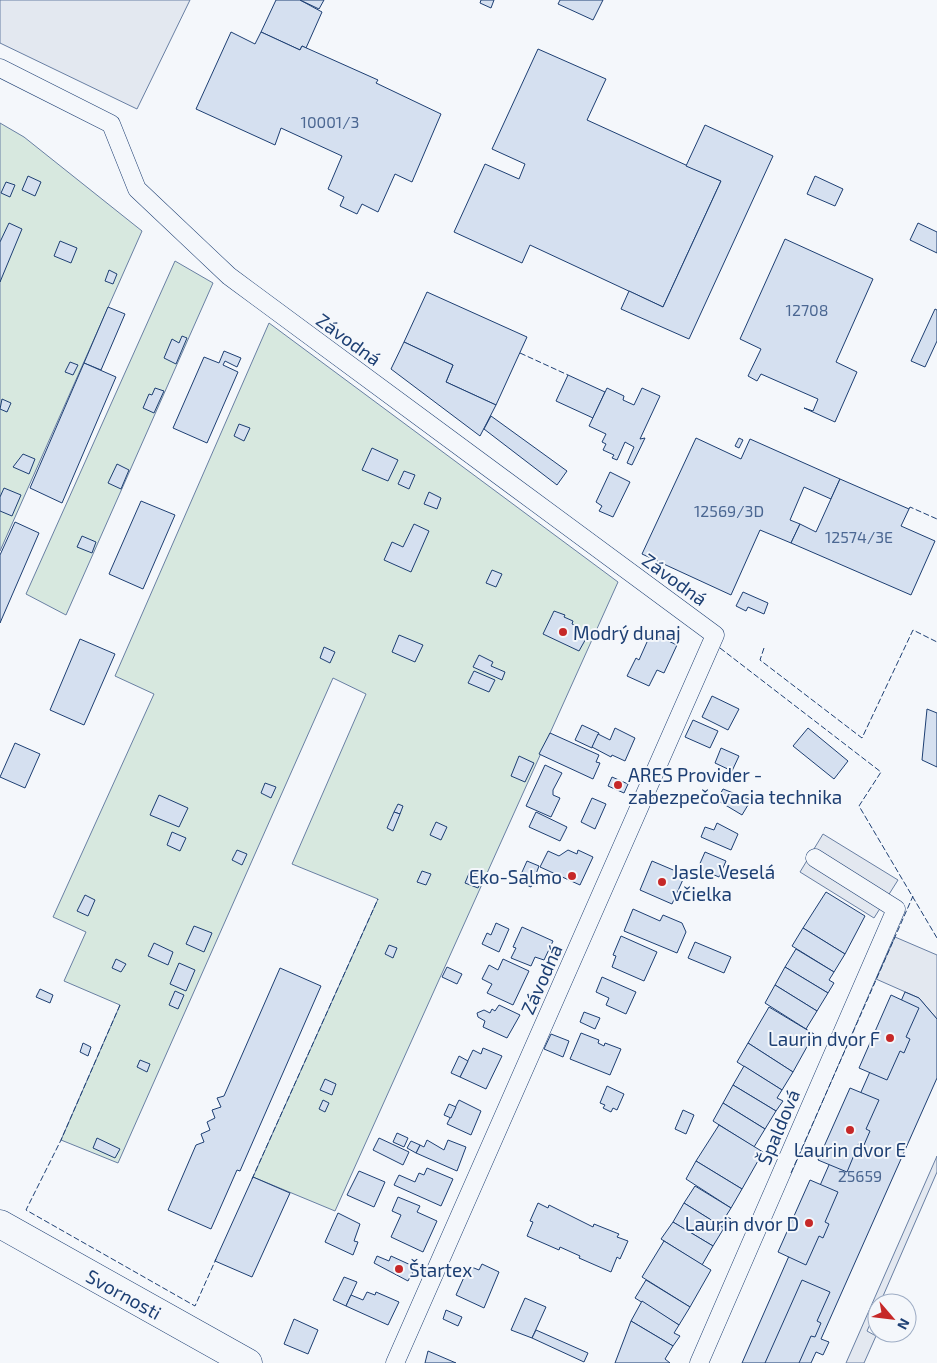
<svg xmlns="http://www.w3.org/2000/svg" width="937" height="1363" viewBox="0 0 937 1363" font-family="'Exo 2',sans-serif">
  <rect width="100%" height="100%" fill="#f4f7fb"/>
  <g fill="#d7e8df" stroke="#687fa3">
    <polygon points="0,123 24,137 142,231 0,551"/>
    <polygon points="175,261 213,283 66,615 26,594"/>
    <polygon points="269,323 618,582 335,1211 253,1177 378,899 292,864 366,694 333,678 118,1163 61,1140 120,1005 64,981 86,932 53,917 154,694 115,676"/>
  </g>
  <g fill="#e3e8f0" stroke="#687fa3">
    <polygon points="0,0 190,0 137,109 0,43"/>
    <polygon points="823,834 898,880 874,918 800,872"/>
    <polygon points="895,937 937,955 937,1019 919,998 876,979"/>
    <polygon points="937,1156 937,1172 880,1303 877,1303 877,1309 867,1331 876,1336 864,1363 846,1363"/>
  </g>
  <g fill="#d5e0f0" stroke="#1d3f73">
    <polygon points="276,0 300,0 322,12 306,48 302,46 300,50 261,32"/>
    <polygon points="300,0 324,0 319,9"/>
    <polygon points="481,0 494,0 491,8 480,3"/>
    <polygon points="560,0 603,0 593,20 558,4"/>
    <polygon points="231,32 255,44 261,32 300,50 302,46 378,80 376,83 441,114 412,182 395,174 378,212 362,204 357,214 340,206 344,197 328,189 342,156 281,128 275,145 196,109"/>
    <polygon points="538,49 606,79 587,120 721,181 663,307 530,245 522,263 454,232 485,164 519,179 525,164 492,149"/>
    <polygon points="705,125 773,156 689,339 621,309 629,291 663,307 721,181 686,166"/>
    <polygon points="28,176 41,182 35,196 22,190"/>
    <polygon points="815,176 843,189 835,206 807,194"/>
    <polygon points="6,182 15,185 10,197 1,193"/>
    <polygon points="9,223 22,229 0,282 0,242"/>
    <polygon points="918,223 937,232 937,253 910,240"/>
    <polygon points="785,239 873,279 836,362 857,372 835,422 804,408 813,411 818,399 761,374 757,381 748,376 761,349 740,339"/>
    <polygon points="60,241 77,248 71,263 54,256"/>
    <polygon points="109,270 117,274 113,284 105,281"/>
    <polygon points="427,292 527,337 496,405 446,382 453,365 404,342"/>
    <polygon points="108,307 125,314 101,370 84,363"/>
    <polygon points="935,309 937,310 937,341 925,367 911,361"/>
    <polygon points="182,336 187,338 176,364 164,358 172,339 179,343"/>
    <polygon points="404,342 453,365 446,382 496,405 480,436 391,369"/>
    <polygon points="224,351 241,358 237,367 225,361 223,365 238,372 207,443 173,428 204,357 219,363"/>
    <polygon points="70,362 78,365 73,375 65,372"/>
    <polygon points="84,363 116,377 62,503 30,488"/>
    <polygon points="568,375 605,392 593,418 556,401"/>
    <polygon points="155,388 164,391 154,413 143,408 149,394 152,395"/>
    <polygon points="607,388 624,396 623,400 634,405 642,388 660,396 640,439 645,438 632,465 627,463 634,447 625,442 617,460 612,458 614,455 603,450 606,444 602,442 606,434 589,426"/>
    <polygon points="2,399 11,403 7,412 0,409"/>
    <polygon points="491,416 567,471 557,485 484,429"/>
    <polygon points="239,424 250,428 244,441 234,436"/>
    <polygon points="696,438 741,459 750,439 840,479 831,499 804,487 790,520 800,524 791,543 760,530 731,595 642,554"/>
    <polygon points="739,438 743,440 739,448 735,446"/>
    <polygon points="372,448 398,460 388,481 362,470"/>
    <polygon points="23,454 35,459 29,474 13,467"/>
    <polygon points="117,464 129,470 121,489 108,483"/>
    <polygon points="404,471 415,475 409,489 398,484"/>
    <polygon points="610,472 630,482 613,517 599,511 602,506 596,502"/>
    <polygon points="840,479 909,509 901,526 935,541 911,595 791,543 800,524 816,532"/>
    <polygon points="4,488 21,495 12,516 0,511 0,497"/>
    <polygon points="429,492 441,498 437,509 424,504"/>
    <polygon points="141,501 175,515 143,589 109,574"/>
    <polygon points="15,522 39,533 0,623 0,555"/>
    <polygon points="414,524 429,531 411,572 384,560 392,542 403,547"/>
    <polygon points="82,536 96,542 92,553 77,547"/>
    <polygon points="492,570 502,574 496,587 486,583"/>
    <polygon points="743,592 768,603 764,614 748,607 746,611 736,606"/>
    <polygon points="554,611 565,615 564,617 573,621 572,624 580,628 579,630 588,635 579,651 543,634"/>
    <polygon points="651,633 677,645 664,673 657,670 649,686 627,676 636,658 639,660"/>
    <polygon points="399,635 423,645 415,662 392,652"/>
    <polygon points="80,639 115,654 84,725 50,710"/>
    <polygon points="324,647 335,652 330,663 320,658"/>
    <polygon points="479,655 493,662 491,666 505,672 502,680 473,667"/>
    <polygon points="474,671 495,680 489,692 468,683"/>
    <polygon points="712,696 739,709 728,730 702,717"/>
    <polygon points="927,709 937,713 937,767 922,760"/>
    <polygon points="693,720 718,731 710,748 685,737"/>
    <polygon points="582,725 599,733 592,748 575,740"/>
    <polygon points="615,728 635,738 625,761 612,755 611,757 592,747 598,734 610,740"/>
    <polygon points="808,728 848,761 834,779 793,746"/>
    <polygon points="550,733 599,755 596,762 600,763 593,779 539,754"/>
    <polygon points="15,743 40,754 25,788 0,777"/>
    <polygon points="721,748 739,756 732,771 715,763"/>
    <polygon points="519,756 534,763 525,782 511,776"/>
    <polygon points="545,765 562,773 553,790 553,795 560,798 551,817 526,806"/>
    <polygon points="612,777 628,784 624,793 608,786"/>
    <polygon points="265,783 276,787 271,798 261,793"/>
    <polygon points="723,789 751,800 742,815 717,800"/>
    <polygon points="159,795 188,808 179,827 150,815"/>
    <polygon points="592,798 606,804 595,829 581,822"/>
    <polygon points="398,804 403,806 400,814 394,812"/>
    <polygon points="394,812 400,814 393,831 387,828"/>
    <polygon points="536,812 567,827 560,841 529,827"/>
    <polygon points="436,822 447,827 441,840 430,835"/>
    <polygon points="717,823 738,834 731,850 701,837 705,827 714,830"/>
    <polygon points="172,832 186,838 180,851 167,845"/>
    <polygon points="237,850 247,854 242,865 232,860"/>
    <polygon points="568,850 577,854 578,850 593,857 580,885 540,867 548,851 559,856"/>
    <polygon points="705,852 726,861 719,877 698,868"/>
    <polygon points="527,861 539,866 531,887 518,881"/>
    <polygon points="652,861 685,875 672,904 640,890"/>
    <polygon points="422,871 431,874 426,885 417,882"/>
    <polygon points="470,871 483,877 478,888 465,883"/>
    <polygon points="826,892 865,916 845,954 803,928"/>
    <polygon points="85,895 95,900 88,916 77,911"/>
    <polygon points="633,909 660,921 663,915 682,923 686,932 677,953 624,931"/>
    <polygon points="496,923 509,929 499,952 482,944 487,933 491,935"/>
    <polygon points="194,926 212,933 204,952 186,944"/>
    <polygon points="522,927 553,941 544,960 535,957 531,966 511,958 516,948 513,947"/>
    <polygon points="803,928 845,954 834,972 792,946"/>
    <polygon points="621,936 657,952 644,981 612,967 616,956 613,955"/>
    <polygon points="695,942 731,957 724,973 688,958"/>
    <polygon points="154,943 173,952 168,965 148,956"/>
    <polygon points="389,945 397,948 393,958 385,954"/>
    <polygon points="796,949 834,972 829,980 834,983 828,993 785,967"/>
    <polygon points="116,959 126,964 121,972 112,968"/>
    <polygon points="503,959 529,971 513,1005 487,993 492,984 482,979 489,965 498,970"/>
    <polygon points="179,963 195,970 186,991 170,984"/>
    <polygon points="447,967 462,974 457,984 442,977"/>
    <polygon points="785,967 828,993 817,1011 775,985"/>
    <polygon points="280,968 321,986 240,1171 237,1170 211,1229 168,1210 196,1145 204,1142 201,1134 210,1130 207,1122 215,1118 212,1110 221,1107 217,1098 224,1096"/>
    <polygon points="602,977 636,992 626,1014 606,1005 609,998 596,992"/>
    <polygon points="775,985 817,1011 806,1029 765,1003"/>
    <polygon points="40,989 53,995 50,1003 36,997"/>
    <polygon points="175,991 184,995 178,1009 169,1005"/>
    <polygon points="905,992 919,998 937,1019 937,1078 821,1339 829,1342 823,1355 816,1352 811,1363 742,1363"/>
    <polygon points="891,995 919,1008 906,1037 910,1039 904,1053 900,1051 887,1080 859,1068"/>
    <polygon points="499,1005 520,1015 507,1038 483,1027 485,1021 478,1017 477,1013 484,1010 490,1013 492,1009 495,1011"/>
    <polygon points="769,1007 814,1034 793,1072 748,1043"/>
    <polygon points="584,1012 600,1018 595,1029 580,1022"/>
    <polygon points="581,1033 599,1040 598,1043 604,1046 605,1043 621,1049 610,1075 570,1059"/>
    <polygon points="551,1034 569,1041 563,1057 544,1049"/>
    <polygon points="83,1043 91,1047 88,1056 80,1052"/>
    <polygon points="748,1043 793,1072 782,1090 737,1062"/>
    <polygon points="483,1048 502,1056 486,1089 460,1077 473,1050 481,1054"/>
    <polygon points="459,1056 468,1061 460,1077 451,1073"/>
    <polygon points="140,1060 150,1064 147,1072 137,1067"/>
    <polygon points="744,1066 782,1090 777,1098 783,1101 776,1111 733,1085"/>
    <polygon points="325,1079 336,1084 332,1095 320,1090"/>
    <polygon points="733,1085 776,1111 765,1129 723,1103"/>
    <polygon points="607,1086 624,1094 617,1110 613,1108 611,1112 603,1108 605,1105 600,1103"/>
    <polygon points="850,1088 879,1100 866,1129 870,1131 864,1145 859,1143 847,1172 818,1160"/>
    <polygon points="323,1100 329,1103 325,1112 319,1109"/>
    <polygon points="459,1100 481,1111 471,1135 447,1124"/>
    <polygon points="723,1103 765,1129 754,1147 713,1121"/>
    <polygon points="449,1104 456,1107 451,1118 444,1115"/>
    <polygon points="683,1110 694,1115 686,1134 675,1129"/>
    <polygon points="719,1125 763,1152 742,1189 696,1161"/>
    <polygon points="397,1133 408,1138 404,1147 393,1142"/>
    <polygon points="97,1138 120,1149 115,1158 93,1148"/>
    <polygon points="379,1138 409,1152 403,1165 373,1150"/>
    <polygon points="427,1140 444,1150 448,1140 466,1147 457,1171 416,1153 420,1145 424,1147"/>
    <polygon points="411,1141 420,1145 416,1153 407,1148"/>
    <polygon points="696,1161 742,1189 731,1208 686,1179"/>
    <polygon points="427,1168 453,1179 441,1206 394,1185 399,1175 415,1182 419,1173 424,1175"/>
    <polygon points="359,1171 385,1182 374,1207 347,1195"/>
    <polygon points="253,1177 290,1193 252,1277 215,1261"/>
    <polygon points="810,1180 838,1192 825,1222 829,1224 823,1238 819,1236 806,1265 778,1252"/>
    <polygon points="695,1186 731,1208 726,1216 731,1219 724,1228 684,1203"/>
    <polygon points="398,1197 420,1206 417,1212 437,1221 423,1252 391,1237 401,1215 392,1211"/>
    <polygon points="538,1203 548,1208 549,1205 593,1227 594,1224 619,1234 617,1237 628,1241 620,1259 617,1257 611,1272 579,1258 580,1256 560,1247 559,1250 527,1236 533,1222 530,1221"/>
    <polygon points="684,1203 724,1228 713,1246 673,1222"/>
    <polygon points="338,1213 360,1224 354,1241 358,1242 353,1255 325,1242"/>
    <polygon points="673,1222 713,1246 702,1265 661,1239"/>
    <polygon points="664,1241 711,1270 690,1307 642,1277"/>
    <polygon points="377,1256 389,1261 391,1256 415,1267 412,1271 413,1275 410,1277 408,1281 374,1263"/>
    <polygon points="482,1264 499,1272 484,1308 456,1295 469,1266 479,1270"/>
    <polygon points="344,1277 357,1282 346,1306 333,1300"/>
    <polygon points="646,1280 690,1307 679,1325 635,1298"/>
    <polygon points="802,1280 830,1292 817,1321 821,1323 815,1337 811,1336 799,1363 765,1363"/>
    <polygon points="367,1292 375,1295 376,1292 399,1302 388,1325 346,1306 351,1295 363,1300"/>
    <polygon points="525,1298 546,1307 532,1338 511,1330"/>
    <polygon points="642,1301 679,1325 674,1333 680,1336 673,1346 631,1321"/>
    <polygon points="446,1310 462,1317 458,1326 443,1319"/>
    <polygon points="294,1319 318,1330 308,1354 284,1344"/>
    <polygon points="631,1321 673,1346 665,1359 670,1363 615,1363"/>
    <polygon points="536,1330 588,1353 584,1362 532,1338"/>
    <polygon points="428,1351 456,1363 425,1363"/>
  </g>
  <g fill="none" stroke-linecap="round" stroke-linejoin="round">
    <g stroke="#1d3f73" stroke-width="19">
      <g id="street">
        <polyline points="0,68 111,124 137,189 229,276 715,635 395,1363"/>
        <polyline points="699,1363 896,909 815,858"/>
      </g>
    </g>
    <g stroke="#1d3f73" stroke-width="29">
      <polyline id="primary" points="0,1224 248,1363"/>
    </g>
    <use href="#street" stroke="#f4f7fb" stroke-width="18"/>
    <use href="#primary" stroke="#f4f7fb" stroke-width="28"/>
    <g stroke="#1d3f73" stroke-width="1" stroke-dasharray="6 2.5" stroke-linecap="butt">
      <polyline points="520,353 568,375"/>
      <polyline points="909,509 910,507 937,519"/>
      <polyline points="720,648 881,772 859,806 937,938"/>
      <polyline points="764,648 760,660 862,738 913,630 937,642"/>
      <polyline points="120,1005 61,1140 26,1210 195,1306 216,1259"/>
      <polyline points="791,1173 913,896"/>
      <polyline points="252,1179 378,899"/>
    </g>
  </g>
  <g fill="#c62828" stroke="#f4f7fb" stroke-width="2">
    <circle cx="563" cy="632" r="5"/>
    <circle cx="618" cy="785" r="5"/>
    <circle cx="572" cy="876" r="5"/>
    <circle cx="662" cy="882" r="5"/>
    <circle cx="890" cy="1038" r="5"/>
    <circle cx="850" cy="1130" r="5"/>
    <circle cx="809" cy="1223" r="5"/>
    <circle cx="399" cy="1269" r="5"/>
  </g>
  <g text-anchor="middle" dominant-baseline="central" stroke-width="4" stroke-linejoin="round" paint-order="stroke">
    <g font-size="16" fill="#4b6792">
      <text x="330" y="121">10001/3</text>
      <text x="807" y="309">12708</text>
      <text x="729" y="510">12569/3D</text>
      <text x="859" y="536">12574/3E</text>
      <text x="860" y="1175">25659</text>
    </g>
    <g font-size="19" fill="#1d3f73" stroke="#f4f7fb">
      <text transform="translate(349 339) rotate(36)">Závodná</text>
      <text transform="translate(675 579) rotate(36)">Závodná</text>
      <text transform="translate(541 979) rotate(-66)">Závodná</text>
      <text transform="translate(778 1127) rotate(-67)">Špaldová</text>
      <text transform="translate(124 1294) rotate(29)">Svornosti</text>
    </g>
    <g font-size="19" fill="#1d3f73" stroke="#f4f7fb" text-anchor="start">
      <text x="573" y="632">Modrý dunaj</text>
      <text x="628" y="774">ARES Provider -<tspan x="628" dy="22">zabezpečovacia technika</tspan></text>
      <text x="672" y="871">Jasle Veselá<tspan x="672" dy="22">včielka</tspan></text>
      <text x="562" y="876" text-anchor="end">Eko-Salmo</text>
      <text x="880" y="1038" text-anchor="end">Laurin dvor F</text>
      <text x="850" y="1149" text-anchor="middle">Laurin dvor E</text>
      <text x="799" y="1223" text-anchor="end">Laurin dvor D</text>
      <text x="409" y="1269">Štartex</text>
    </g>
  </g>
  <g transform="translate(892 1318) rotate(118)"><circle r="24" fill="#f4f7fb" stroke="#9eadc5"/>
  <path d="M0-4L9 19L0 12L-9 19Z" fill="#c62828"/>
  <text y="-8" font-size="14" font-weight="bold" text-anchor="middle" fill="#1d3f73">N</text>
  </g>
</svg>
